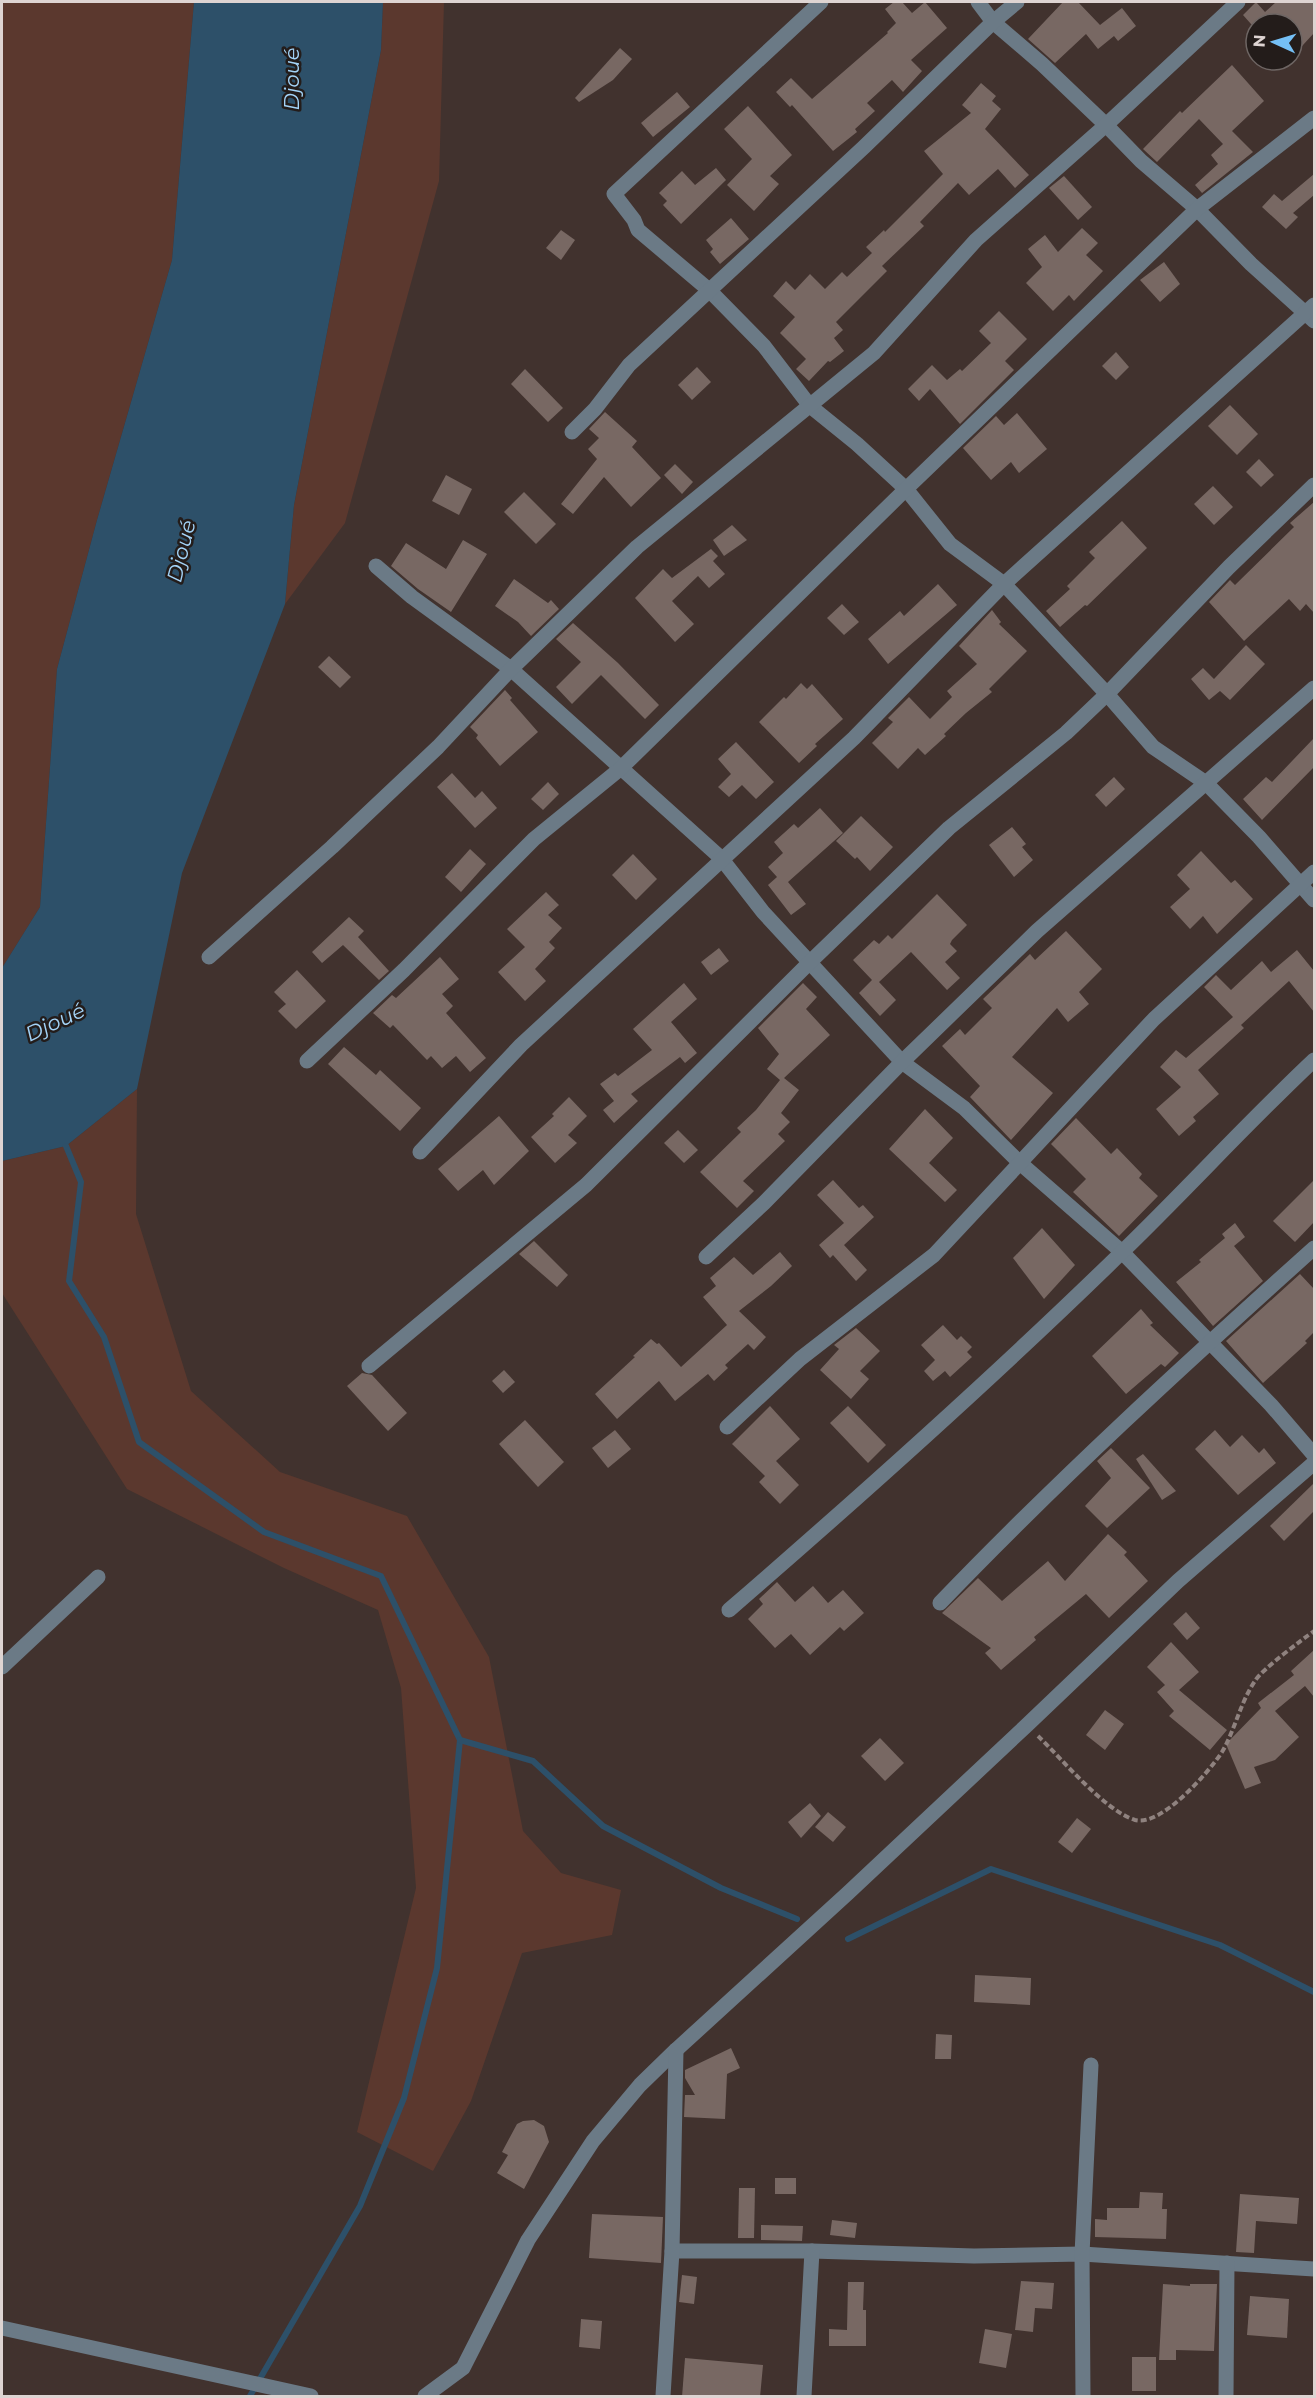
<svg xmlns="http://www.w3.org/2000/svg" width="1316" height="2398" viewBox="0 0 1316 2398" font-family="Montserrat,sans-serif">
  <rect width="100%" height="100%" fill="#41322e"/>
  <g fill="#5b382e">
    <polygon points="2,2 194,2 172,260 97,520 57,669 40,907 2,968"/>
    <polygon points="383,2 444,2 439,181 345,523 285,604 294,505 381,50"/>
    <polygon points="137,1089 136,1214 191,1391 280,1472 407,1516 489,1657 523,1831 561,1873 621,1890 612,1935 522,1953 471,2101 433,2171 357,2132 416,1888 401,1688 378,1610 284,1568 127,1489 2,1293 2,1161 66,1146"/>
  </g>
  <polygon fill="#2d5069" points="194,2 383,2 381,50 294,505 285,604 182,873 137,1089 66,1146 2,1161 2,968 40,907 57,669 97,520 172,260"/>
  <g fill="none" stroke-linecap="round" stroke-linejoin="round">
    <g stroke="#2d5069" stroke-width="6">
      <polyline points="66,1146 81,1182 69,1281 104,1337 139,1442 264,1532 381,1576 460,1740 437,1968 404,2098 360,2206 250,2396"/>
      <polyline points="460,1740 533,1761 603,1826 721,1888 797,1919"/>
      <polyline points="848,1939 991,1869 1220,1945 1314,1992"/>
    </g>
  </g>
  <g fill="#786863">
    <polygon points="894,2 902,2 912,13 925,2 947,28 911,60 922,71 903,92 892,80 867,103 875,111 855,129 857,132 833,151 792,105 790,107 776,92 791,78 812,99 888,33 887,32 896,23 885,9"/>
    <polygon points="1063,2 1078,2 1100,25 1122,8 1136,26 1118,41 1114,36 1098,49 1086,34 1055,63 1028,39"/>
    <polygon points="1256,2 1265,12 1276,2 1314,2 1314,33 1292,57 1292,24 1251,24 1243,15"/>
    <polygon points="620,48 632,59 613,80 579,102 575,98"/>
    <polygon points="1232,65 1264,101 1232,131 1253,152 1202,193 1195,185 1218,164 1211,155 1223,144 1199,119 1157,162 1143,149 1180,111 1182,113"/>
    <polygon points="981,83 996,96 992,101 1001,109 985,129 1029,175 1015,188 998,169 969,195 958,183 920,222 924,226 882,266 887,271 836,322 843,330 834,338 844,351 830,362 828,361 809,381 796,369 806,359 780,333 795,317 773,296 786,281 795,290 810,274 825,289 842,272 847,277 872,253 866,247 884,230 885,232 943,174 924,151 971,113 962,105"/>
    <polygon points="677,92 690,107 653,137 641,123"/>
    <polygon points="748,106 792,155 770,176 779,184 754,211 727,185 752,159 724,129"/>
    <polygon points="716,168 726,180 681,224 663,205 667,201 659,193 682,171 695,185"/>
    <polygon points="1314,174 1314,195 1293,213 1298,217 1286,229 1262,207 1274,194 1282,201"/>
    <polygon points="1064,176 1092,207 1078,220 1049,188"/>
    <polygon points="731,218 749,239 720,264 710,252 713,249 706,240"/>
    <polygon points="1082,228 1098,243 1086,255 1103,271 1074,301 1069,295 1053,311 1026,283 1042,267 1028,249 1045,235 1058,252"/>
    <polygon points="561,230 575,240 561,260 546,248"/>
    <polygon points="1164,262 1180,284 1160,302 1140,280"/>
    <polygon points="999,311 1027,339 1005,361 1014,370 960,424 930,389 919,401 908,389 932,365 947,380 960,369 962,371 991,343 979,331"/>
    <polygon points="1116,352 1129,367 1116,380 1102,366"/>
    <polygon points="697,367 711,382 692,400 678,385"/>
    <polygon points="525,369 563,408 548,422 511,384"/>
    <polygon points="1230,405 1258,434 1237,455 1208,426"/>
    <polygon points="605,412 637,441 632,447 661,478 631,507 604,477 573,514 561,504 597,459 588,449 599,438 589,429"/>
    <polygon points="1017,413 1047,449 1019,473 1011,462 991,480 963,448 996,416 1004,425"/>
    <polygon points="1259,459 1274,475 1261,487 1246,472"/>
    <polygon points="675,464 693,482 682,494 664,475"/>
    <polygon points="446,475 472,489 459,515 432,501"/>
    <polygon points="1213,486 1233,507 1214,525 1194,504"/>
    <polygon points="524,492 556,524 536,544 504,512"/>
    <polygon points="1314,502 1314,613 1306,604 1300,611 1289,599 1244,641 1209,602 1230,580 1235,585 1294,527 1290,523"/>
    <polygon points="1122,521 1147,548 1087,606 1085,605 1060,627 1046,611 1070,589 1067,586 1095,558 1089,552"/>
    <polygon points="732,525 747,540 724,556 713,540"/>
    <polygon points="463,540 487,554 451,612 418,589 391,566 406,543 446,569"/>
    <polygon points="711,549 718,556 713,561 725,574 709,588 698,576 672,601 694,624 675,642 635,598 663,569 672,578"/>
    <polygon points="514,579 548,603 551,600 559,609 531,636 518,622 495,606"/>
    <polygon points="938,584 957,605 888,664 868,639 900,611 904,616"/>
    <polygon points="842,604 859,622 844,635 827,618"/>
    <polygon points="992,610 1001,622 999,624 1027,651 989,689 992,692 966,713 944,734 946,736 925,755 918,748 898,769 872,743 893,722 888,718 909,697 930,719 952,697 947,691 977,664 959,646"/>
    <polygon points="573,623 618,663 659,705 645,719 601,675 572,704 556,687 581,662 556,639"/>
    <polygon points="1246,645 1265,664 1230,700 1220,691 1209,700 1191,679 1203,668 1214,679"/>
    <polygon points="329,656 351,677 340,688 318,667"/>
    <polygon points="801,683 807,689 812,684 843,719 815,744 817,746 799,763 759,722 784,697 786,699"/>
    <polygon points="505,690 512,698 510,700 538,732 500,766 476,738 478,735 470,727"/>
    <polygon points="1314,738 1314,767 1262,820 1243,799 1266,777 1272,782"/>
    <polygon points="736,742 774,782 756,799 742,785 729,797 718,787 731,774 718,759"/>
    <polygon points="452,773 475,798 482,791 497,808 475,828 437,787"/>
    <polygon points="1114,777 1125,789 1106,807 1095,795"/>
    <polygon points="548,782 559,794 543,810 531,799"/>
    <polygon points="820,808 843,833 788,882 806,904 791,915 768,885 777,877 768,867 783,853 774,842 794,824 798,828"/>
    <polygon points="861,816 893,847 870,871 857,857 855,859 836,841"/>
    <polygon points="1012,827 1026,844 1022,847 1033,860 1014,877 989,845"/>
    <polygon points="470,849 486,864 461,892 445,877"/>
    <polygon points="1201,851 1231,883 1235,880 1253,899 1217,934 1203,916 1190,929 1170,907 1190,889 1177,875"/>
    <polygon points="633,854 657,879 636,900 612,875"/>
    <polygon points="546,892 559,905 548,915 562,928 549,942 555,948 535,969 546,981 525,1001 498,972 525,947 507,929"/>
    <polygon points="937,894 967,925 952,940 950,944 957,951 945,962 960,978 947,990 911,952 879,982 896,1000 880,1016 859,993 872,980 853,960 874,940 879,944 888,935 892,939"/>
    <polygon points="349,917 364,931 358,937 389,971 379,980 343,945 322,963 312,952"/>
    <polygon points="1066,931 1102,969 1079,992 1089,1004 1068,1022 1057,1008 1012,1057 1053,1093 1011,1140 970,1097 980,1086 942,1046 960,1029 965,1035 992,1008 983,999 1030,954 1035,960"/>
    <polygon points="719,948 729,961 711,975 701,962"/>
    <polygon points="1297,950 1314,971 1314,1012 1289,981 1241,1025 1244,1028 1198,1070 1219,1094 1193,1117 1196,1121 1179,1136 1156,1109 1181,1087 1160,1067 1176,1050 1186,1058 1233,1017 1204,987 1216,975 1231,990 1262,961 1271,972"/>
    <polygon points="440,957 459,979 442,994 453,1006 446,1013 486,1058 470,1072 456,1056 442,1068 431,1056 427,1060 393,1025 390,1028 373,1013 392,995 396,998"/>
    <polygon points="297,970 326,1001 296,1029 278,1011 286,1004 274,992"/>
    <polygon points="684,983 697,999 671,1022 697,1053 685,1063 680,1057 631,1094 638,1101 614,1123 603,1110 614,1101 600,1084 615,1073 618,1076 652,1050 633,1029"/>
    <polygon points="803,983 817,997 806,1009 830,1035 784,1078 799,1090 781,1113 790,1122 778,1134 785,1141 743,1181 754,1191 737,1208 700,1172 741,1132 737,1128 756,1110 780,1080 767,1069 779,1054 758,1028"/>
    <polygon points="344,1047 376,1075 380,1070 421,1108 400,1131 328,1064"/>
    <polygon points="569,1097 587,1116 568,1135 577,1143 555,1163 531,1137 554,1116 552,1114"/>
    <polygon points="925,1109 953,1138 929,1163 957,1190 945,1202 889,1149"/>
    <polygon points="499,1116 529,1151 494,1185 483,1170 458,1191 438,1169"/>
    <polygon points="1076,1118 1111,1154 1117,1148 1142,1174 1139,1178 1158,1196 1119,1236 1073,1192 1086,1179 1051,1144"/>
    <polygon points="678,1130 698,1150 684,1163 664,1143"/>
    <polygon points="833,1180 859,1208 863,1205 874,1217 844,1245 867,1270 856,1281 833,1255 830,1258 819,1245 844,1223 817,1195"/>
    <polygon points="1314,1180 1314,1222 1295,1242 1273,1221"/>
    <polygon points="1235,1223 1245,1237 1234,1246 1263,1281 1213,1326 1176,1282 1201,1262 1199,1260 1225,1238 1222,1234"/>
    <polygon points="1042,1228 1075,1265 1044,1299 1013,1258"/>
    <polygon points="534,1241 568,1275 557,1287 519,1254"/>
    <polygon points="780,1252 792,1266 771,1286 739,1311 766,1337 754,1350 748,1344 725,1365 728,1368 714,1381 708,1374 675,1401 659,1381 617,1419 595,1394 635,1357 633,1356 651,1339 657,1344 659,1343 681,1367 727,1325 703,1297 716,1286 710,1278 734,1257 753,1275"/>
    <polygon points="1300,1274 1314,1289 1314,1332 1305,1341 1307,1343 1263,1383 1226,1341"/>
    <polygon points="1141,1309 1153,1323 1150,1325 1179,1353 1165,1367 1161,1364 1126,1394 1092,1356"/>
    <polygon points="943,1325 957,1340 961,1336 972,1347 967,1352 972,1357 950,1377 945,1371 933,1381 924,1371 935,1360 921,1345"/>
    <polygon points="856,1328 880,1351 860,1371 869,1379 851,1399 820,1370 839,1349 834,1345"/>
    <polygon points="504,1370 515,1382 503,1393 492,1381"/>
    <polygon points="362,1373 372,1375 407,1413 388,1431 347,1386"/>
    <polygon points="770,1406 800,1439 776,1461 799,1485 780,1504 759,1482 765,1476 732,1444"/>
    <polygon points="848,1406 886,1445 868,1463 830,1423"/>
    <polygon points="525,1420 564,1462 538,1487 499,1444"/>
    <polygon points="615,1430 631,1449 608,1468 592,1448"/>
    <polygon points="1215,1430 1230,1447 1242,1435 1259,1453 1264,1448 1276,1463 1238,1495 1195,1449"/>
    <polygon points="1111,1448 1150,1488 1107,1528 1085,1506 1111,1478 1097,1461"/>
    <polygon points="1143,1454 1176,1491 1162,1500 1136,1459"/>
    <polygon points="1314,1483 1314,1511 1284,1541 1270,1526"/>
    <polygon points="1108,1534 1127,1552 1124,1555 1148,1581 1109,1618 1086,1594 1034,1637 1036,1640 1001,1670 985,1653 991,1648 942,1613 978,1578 1002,1601 1048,1561 1065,1581"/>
    <polygon points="777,1582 795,1602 813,1586 828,1603 843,1590 864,1613 844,1631 840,1627 810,1655 791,1634 775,1648 748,1619 763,1604 759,1599"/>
    <polygon points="1186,1612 1200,1628 1187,1640 1173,1624"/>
    <polygon points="1171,1642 1199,1672 1179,1690 1227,1730 1210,1750 1169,1716 1174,1711 1157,1692 1165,1685 1147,1667"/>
    <polygon points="1314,1650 1314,1697 1305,1686 1275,1711 1299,1737 1275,1760 1254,1767 1261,1783 1245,1789 1226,1744 1261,1708 1258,1703 1294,1675 1291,1671"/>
    <polygon points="1105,1710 1124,1724 1105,1750 1086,1735"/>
    <polygon points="880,1738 904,1763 885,1781 861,1756"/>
    <polygon points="810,1803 821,1816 801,1838 788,1822"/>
    <polygon points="828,1812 846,1827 833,1842 815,1827"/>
    <polygon points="1077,1818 1091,1829 1072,1853 1058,1842"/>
    <polygon points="975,1975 1031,1978 1030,2005 974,2002"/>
    <polygon points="936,2034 952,2035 951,2059 935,2059"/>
    <polygon points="731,2048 740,2068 727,2074 725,2119 684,2117 685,2095 695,2095 685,2078 685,2070"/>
    <polygon points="534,2120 544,2126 549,2142 524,2189 497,2173 508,2155 502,2152 517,2124 523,2121"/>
    <rect x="775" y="2178" width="21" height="16"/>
    <polygon points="739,2188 755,2188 754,2238 738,2238"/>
    <polygon points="1140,2192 1163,2193 1162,2209 1167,2209 1166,2239 1095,2237 1095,2219 1107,2220 1107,2208 1139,2208"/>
    <polygon points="1240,2194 1299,2198 1297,2224 1256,2221 1254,2253 1236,2252"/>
    <polygon points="592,2214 663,2217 661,2263 589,2258"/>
    <polygon points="832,2220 857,2223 855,2238 830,2235"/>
    <polygon points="761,2225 803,2226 802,2241 761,2240"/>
    <polygon points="682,2275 697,2277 694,2304 679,2302"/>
    <polygon points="1021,2281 1054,2283 1052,2309 1035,2308 1033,2332 1015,2330"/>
    <polygon points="848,2282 864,2282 863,2310 866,2310 866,2346 829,2346 829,2329 847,2330"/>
    <polygon points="1163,2284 1190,2286 1190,2284 1217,2284 1214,2351 1176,2350 1176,2360 1159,2360"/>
    <polygon points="1250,2296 1289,2299 1287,2338 1247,2335"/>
    <polygon points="581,2319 602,2321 600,2349 579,2347"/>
    <polygon points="985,2329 1012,2334 1006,2368 979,2363"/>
    <rect x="1132" y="2357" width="24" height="34"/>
    <polygon points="685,2358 763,2365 760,2397 682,2397"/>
  </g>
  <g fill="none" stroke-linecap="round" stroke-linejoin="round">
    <path stroke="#8f827f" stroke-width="4" stroke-dasharray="6 3" stroke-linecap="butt" d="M 1038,1736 C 1062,1759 1105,1811 1135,1820 C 1161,1827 1209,1772 1222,1752 C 1235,1730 1240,1703 1255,1681 C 1262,1669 1302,1640 1314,1631"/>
    <g stroke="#6b7a86" stroke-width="15">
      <polyline points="821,2 614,194 634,220 638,230 709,290 764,346 810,406 857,444 906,489 950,544 1004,584 1107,694 1153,747 1206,783 1259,837 1314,900"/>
      <polyline points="978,2 993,22 1042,64 1106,125 1141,161 1197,209 1251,264 1314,321"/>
      <polyline points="572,432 595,409 629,365 864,147 993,22 1017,2"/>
      <polyline points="376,566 412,597 511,669 721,858 763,912 902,1062 964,1108 1020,1163 1122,1252 1271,1405 1314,1455"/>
      <polyline points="209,957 332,847 438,747 511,669 637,547 874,353 976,240 1106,125 1238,2"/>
      <polyline points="307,1061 404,970 534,839 620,769 906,489 1197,209 1314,118"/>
      <polyline points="420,1152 521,1045 854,738 1004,584 1314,305"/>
      <polyline points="706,1257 764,1203 902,1062 1037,931 1314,688"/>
      <polyline points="369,1366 586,1185 809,963 949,828 1066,733 1107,694 1229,567 1314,485"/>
      <polyline points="727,1427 800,1359 934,1255 1154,1019 1314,872"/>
      <path d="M 940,1603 C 1059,1479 1186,1363 1314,1248"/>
      <path d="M 729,1610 C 863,1494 995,1376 1122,1252 C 1187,1189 1248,1122 1314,1060"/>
      <polyline points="2,1667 98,1577"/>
      <polyline points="672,2251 812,2251 974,2256 1082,2254 1314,2269"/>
      <polyline points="2,2328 311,2396"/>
      <polyline points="425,2396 463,2368 528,2240 593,2141 640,2085 676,2050 848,1893 1027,1725 1178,1581 1314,1463"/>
      <polyline points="663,2396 672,2251 676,2050"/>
      <polyline points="804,2396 812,2251"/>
      <polyline points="1083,2396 1082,2254 1091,2065"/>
      <polyline points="1226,2396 1227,2263"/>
    </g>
  </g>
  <g text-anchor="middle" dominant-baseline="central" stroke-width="5" stroke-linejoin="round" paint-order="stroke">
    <g font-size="21" font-style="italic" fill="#a3d3f7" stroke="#231c1a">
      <text transform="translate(291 79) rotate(-90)">Djoué</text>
      <text transform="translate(181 551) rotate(-76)">Djoué</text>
      <text transform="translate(55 1022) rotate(-25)">Djoué</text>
    </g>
  </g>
  <rect width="1316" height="2398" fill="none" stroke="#ded4d2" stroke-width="6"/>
  <g transform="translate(1274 42) rotate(274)"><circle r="28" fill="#231c1a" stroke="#6e6664" stroke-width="1.5"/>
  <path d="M0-4.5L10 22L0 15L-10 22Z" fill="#75c0f6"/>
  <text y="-9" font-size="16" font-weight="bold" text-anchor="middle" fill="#ded4d2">N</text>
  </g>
</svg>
